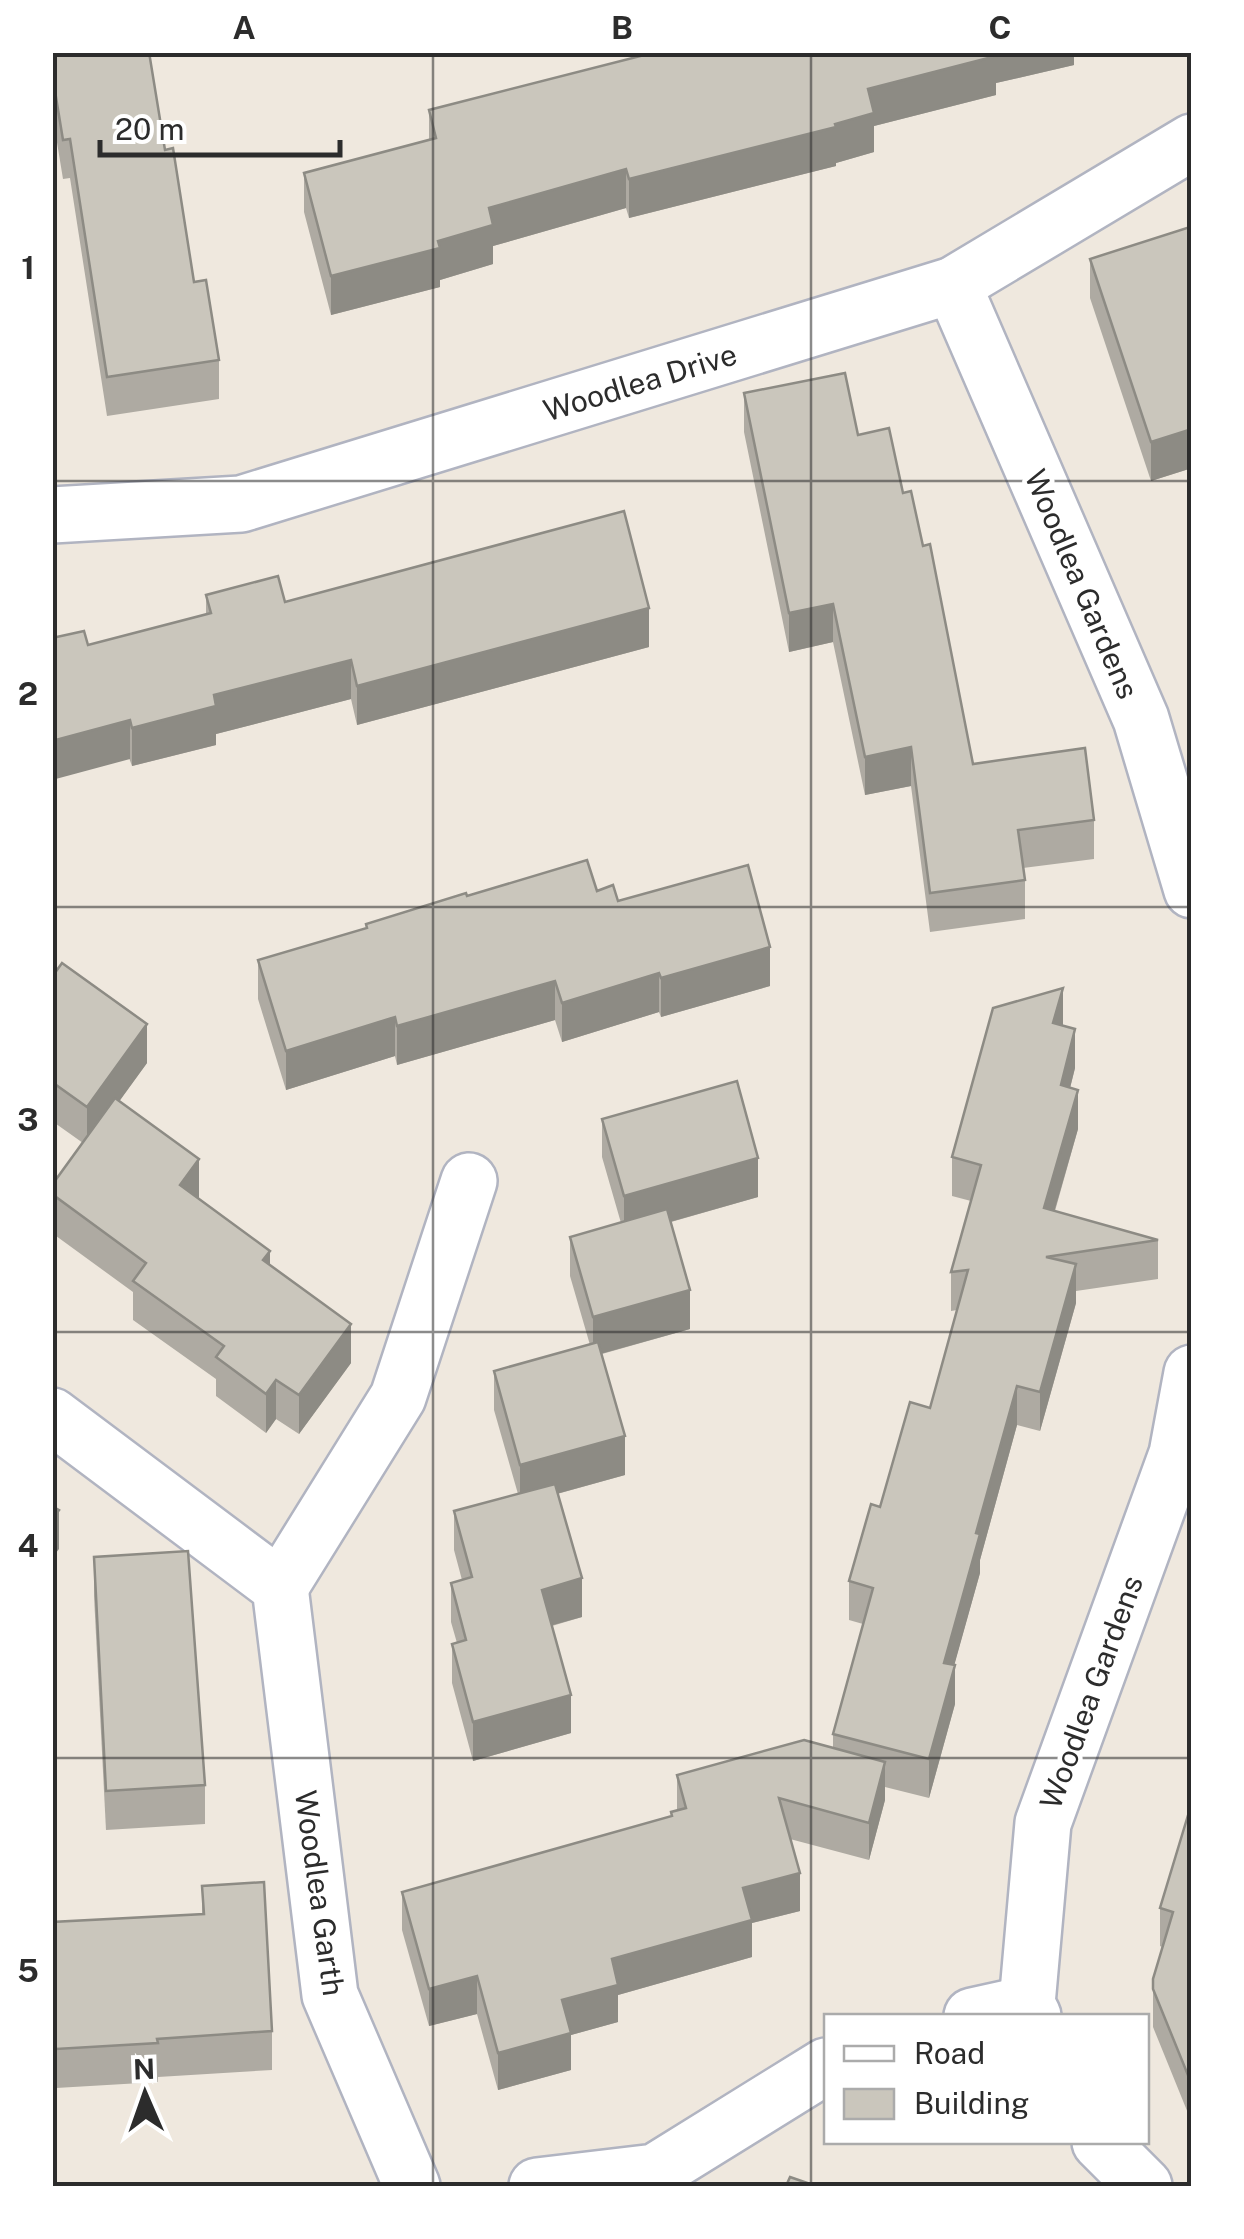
<svg xmlns="http://www.w3.org/2000/svg" width="1244" height="2239" viewBox="0 0 1244 2239" font-family="'Public Sans',sans-serif">
  <rect width="100%" height="100%" fill="#efe8de"/>
  <g fill="none" stroke-linecap="round" stroke-linejoin="round">
    <g stroke="#b1b4c1" stroke-width="60">
      <g id="minor">
        <polyline points="953,285 1141,719 1192,890"/>
        <polyline points="52,515 241,504 953,285 1192,142"/>
        <polyline points="52,1416 280,1587 330,1995 412,2186"/>
        <polyline points="280,1587 398,1397 469,1181"/>
        <polyline points="972,2016 1027,2004"/>
        <polyline points="1033,2016 1027,2004 1043,1823 1177,1454 1192,1373"/>
        <polyline points="1100,2142 1144,2186"/>
        <polyline points="537,2186 655,2172 826,2066"/>
      </g>
    </g>
    <use href="#minor" stroke="#fff" stroke-width="55"/>
  </g>
  <g fill="#aeaaa2">
    <polygon points="52,52 165,150 194,282 219,360 219,399 107,416 70,178 63,179 54,124 52,124"/>
    <polygon points="1074,52 1074,65 996,83 996,95 874,126 874,152 836,163 836,166 629,218 626,208 493,246 493,264 440,280 440,287 331,315 304,212 304,173 429,140 429,110"/>
    <polygon points="1192,232 1192,468 1151,481 1090,298 1090,259"/>
    <polygon points="744,393 858,435 903,493 923,546 973,764 1094,820 1094,859 1023,868 1025,880 1025,919 930,932 911,786 865,795 833,642 789,652 744,432"/>
    <polygon points="206,595 285,602 649,647 357,725 351,699 216,734 216,745 132,766 88,645 206,614"/>
    <polygon points="597,891 618,901 770,986 661,1017 659,1012 562,1042 555,1020 397,1065 395,1056 286,1090 258,999 258,960 366,928 366,924 467,896"/>
    <polygon points="52,977 147,1063 119,1101 199,1199 270,1265 351,1363 299,1434 276,1419 266,1433 216,1396 216,1379 133,1320 133,1292 52,1233 52,1185 83,1143 52,1121"/>
    <polygon points="1063,1026 1075,1068 1070,1088 1078,1129 1055,1211 1158,1240 1158,1279 1076,1291 1076,1303 1040,1431 1017,1425 980,1560 980,1573 954,1665 955,1704 929,1798 885,1787 885,1800 869,1860 790,1839 800,1911 752,1923 752,1957 618,1995 618,2022 571,2035 571,2070 498,2090 477,2014 429,2026 402,1930 402,1892 671,1816 677,1810 677,1775 833,1748 833,1734 863,1624 849,1620 849,1581 880,1507 930,1408 957,1310 951,1311 951,1272 971,1201 952,1196 952,1157"/>
    <polygon points="602,1119 758,1197 671,1222 690,1329 602,1354 625,1475 557,1494 582,1617 552,1626 571,1733 473,1761 452,1683 452,1644 457,1643 451,1622 451,1583 462,1580 454,1550 454,1511 518,1494 494,1410 494,1371 590,1345 570,1276 570,1237 621,1223 602,1157"/>
    <polygon points="94,1557 205,1785 205,1824 106,1830 94,1596"/>
    <polygon points="1192,1802 1192,2123 1153,2027 1153,1979 1162,1947 1160,1946 1160,1908"/>
    <polygon points="202,1886 272,2031 272,2070 158,2077 158,2082 56,2088 52,2050 52,1922 202,1915"/>
  </g>
  <g fill="#8d8b84">
    <polygon points="993,52 1074,52 1074,65 996,83 996,95 874,126 874,152 836,163 836,166 629,218 629,179 835,124 868,89"/>
    <polygon points="626,169 626,208 493,246 493,264 440,280 440,287 331,315 331,276 438,241 489,208"/>
    <polygon points="1192,429 1192,468 1151,481 1151,442"/>
    <polygon points="833,604 833,642 789,652 789,613"/>
    <polygon points="649,608 649,647 357,725 357,686"/>
    <polygon points="351,660 351,699 216,734 216,745 132,766 132,728 214,695"/>
    <polygon points="130,720 130,759 52,780 52,741"/>
    <polygon points="911,747 911,786 865,795 865,757"/>
    <polygon points="770,947 770,986 661,1017 661,978"/>
    <polygon points="659,973 659,1012 562,1042 562,1003"/>
    <polygon points="555,981 555,1020 397,1065 397,1026"/>
    <polygon points="1063,988 1063,1027 1053,1023"/>
    <polygon points="395,1017 395,1056 286,1090 286,1051"/>
    <polygon points="147,1024 147,1063 87,1146 87,1107"/>
    <polygon points="1075,1029 1075,1068 1061,1124 1061,1085"/>
    <polygon points="1078,1090 1078,1129 1044,1247 1044,1208"/>
    <polygon points="758,1158 758,1197 624,1235 624,1196"/>
    <polygon points="199,1159 199,1198 180,1224 180,1185"/>
    <polygon points="270,1251 270,1290 263,1260"/>
    <polygon points="1076,1264 1076,1303 1040,1431 1040,1392"/>
    <polygon points="690,1290 690,1329 593,1356 593,1317"/>
    <polygon points="351,1324 351,1363 299,1434 299,1395"/>
    <polygon points="276,1380 276,1419 266,1433 266,1394"/>
    <polygon points="1017,1386 1017,1425 980,1560 980,1573 944,1702 944,1663 976,1533"/>
    <polygon points="625,1436 625,1475 520,1504 520,1465"/>
    <polygon points="59,1510 59,1549 52,1558 52,1519"/>
    <polygon points="582,1578 582,1617 542,1628 542,1590"/>
    <polygon points="955,1665 955,1704 929,1798 929,1759"/>
    <polygon points="571,1695 571,1733 473,1761 473,1722"/>
    <polygon points="885,1762 885,1800 869,1860 869,1823"/>
    <polygon points="800,1873 800,1911 752,1923 752,1957 618,1995 618,2022 571,2035 571,2070 498,2090 498,2053 612,1959 743,1888"/>
    <polygon points="477,1976 477,2014 429,2026 429,1989"/>
  </g>
  <g fill="#cac6bc" stroke="#8d8b84" stroke-width="2.5">
    <polygon points="52,52 149,52 165,150 173,148 194,282 206,280 219,360 107,377 70,139 63,140 54,85 52,85"/>
    <polygon points="656,52 995,52 996,56 868,89 874,113 835,124 836,127 629,179 626,169 489,208 493,225 438,241 440,248 331,276 304,173 436,138 429,110"/>
    <polygon points="1190,227 1192,232 1192,429 1151,442 1090,259"/>
    <polygon points="845,373 858,435 889,428 903,493 911,491 923,546 930,544 973,764 1085,748 1094,820 1018,830 1025,880 930,893 911,747 865,757 833,604 789,613 744,393"/>
    <polygon points="624,511 649,608 357,686 351,660 214,695 216,706 132,728 130,720 52,741 52,638 84,631 88,645 211,613 206,595 278,576 285,602"/>
    <polygon points="587,860 597,891 613,885 618,901 748,865 770,947 661,978 659,973 562,1003 555,981 397,1026 395,1017 286,1051 258,960 367,928 366,924 466,893 467,896"/>
    <polygon points="62,963 147,1024 87,1107 52,1082 52,977"/>
    <polygon points="1063,988 1053,1023 1075,1029 1061,1085 1078,1090 1044,1208 1158,1240 1046,1257 1076,1264 1040,1392 1017,1386 976,1533 980,1534 944,1663 955,1665 929,1759 833,1734 873,1588 849,1581 871,1504 880,1507 910,1402 930,1408 968,1270 951,1272 981,1165 952,1157 993,1008"/>
    <polygon points="737,1081 758,1158 624,1196 602,1119"/>
    <polygon points="115,1098 199,1159 180,1185 270,1251 263,1260 351,1324 299,1395 276,1380 266,1394 216,1357 224,1346 133,1281 146,1263 52,1194 52,1185"/>
    <polygon points="667,1209 690,1290 593,1317 570,1237"/>
    <polygon points="598,1342 625,1436 520,1465 494,1371"/>
    <polygon points="555,1484 582,1578 542,1590 571,1695 473,1722 452,1644 466,1640 451,1583 472,1577 454,1511"/>
    <polygon points="52,1506 59,1510 52,1519"/>
    <polygon points="188,1551 205,1785 106,1791 94,1557"/>
    <polygon points="804,1740 885,1762 869,1823 779,1798 800,1873 743,1888 752,1920 612,1959 618,1985 562,2000 571,2033 498,2053 477,1976 429,1989 402,1892 672,1816 671,1812 686,1808 677,1775"/>
    <polygon points="1192,1802 1192,2085 1153,1989 1153,1979 1173,1912 1160,1908"/>
    <polygon points="264,1882 272,2031 157,2039 158,2043 56,2049 52,2011 52,1922 204,1914 202,1886"/>
    <polygon points="790,2177 816,2186 786,2186"/>
  </g>
  <path fill="none" stroke="#2c2c2c" stroke-width="2.5" stroke-opacity="0.55" d="M 433,52 L 433,2186M 811,52 L 811,2186M 52,481 L 1192,481M 52,907 L 1192,907M 52,1332 L 1192,1332M 52,1758 L 1192,1758"/>
  <g text-anchor="middle" dominant-baseline="central" stroke-width="9" stroke-linejoin="round" paint-order="stroke">
    <g font-size="30" fill="#2c2c2c" stroke="#fff">
      <text transform="translate(640 382) rotate(-17)">Woodlea Drive</text>
      <text transform="translate(1082 584) rotate(67)">Woodlea Gardens</text>
      <text transform="translate(1091 1692) rotate(-70)">Woodlea Gardens</text>
      <text transform="translate(320 1893) rotate(82)">Woodlea Garth</text>
    </g>
  </g>
  <rect width="1244" height="2239" fill="none" stroke="#ffffff" stroke-width="110"/>
  <rect x="824" y="2014" width="325" height="130" fill="#ffffff" stroke="#ababab" stroke-width="2.5"/>
  <rect x="844" y="2046" width="50" height="15" fill="#ffffff" stroke="#ababab" stroke-width="2.5"/>
  <text x="914" y="2064" font-size="30" fill="#2c2c2c">Road</text>
  <rect x="844" y="2089" width="50" height="30" fill="#cac6bc" stroke="#ababab" stroke-width="2.5"/>
  <text x="914" y="2114" font-size="30" fill="#2c2c2c">Building</text>
  <g transform="translate(145 2094) rotate(358)" stroke="#ffffff" stroke-width="8" paint-order="stroke">
  <path d="M0-8L18 38L0 25L-18 38Z" fill="#2c2c2c"/>
  <text y="-15" font-size="28" font-weight="bold" text-anchor="middle" fill="#2c2c2c">N</text>
  </g>
  <path d="M100 140v15h240v-15" fill="none" stroke="#2c2c2c" stroke-width="5"/>
  <text x="115" y="140" font-size="30" fill="#2c2c2c" stroke="#ffffff" stroke-width="8" paint-order="stroke">20 m</text>
  <rect x="55" y="55" width="1134" height="2129" fill="none" stroke="#2c2c2c" stroke-width="4"/>
  <g font-size="32" text-anchor="middle" font-weight="bold" fill="#2c2c2c">
    <text x="244" y="39">A</text>
    <text x="622" y="39">B</text>
    <text x="1000" y="39">C</text>
    <text x="28" y="279">1</text>
    <text x="28" y="705">2</text>
    <text x="28" y="1131">3</text>
    <text x="28" y="1557">4</text>
    <text x="28" y="1982">5</text>
  </g>
</svg>
